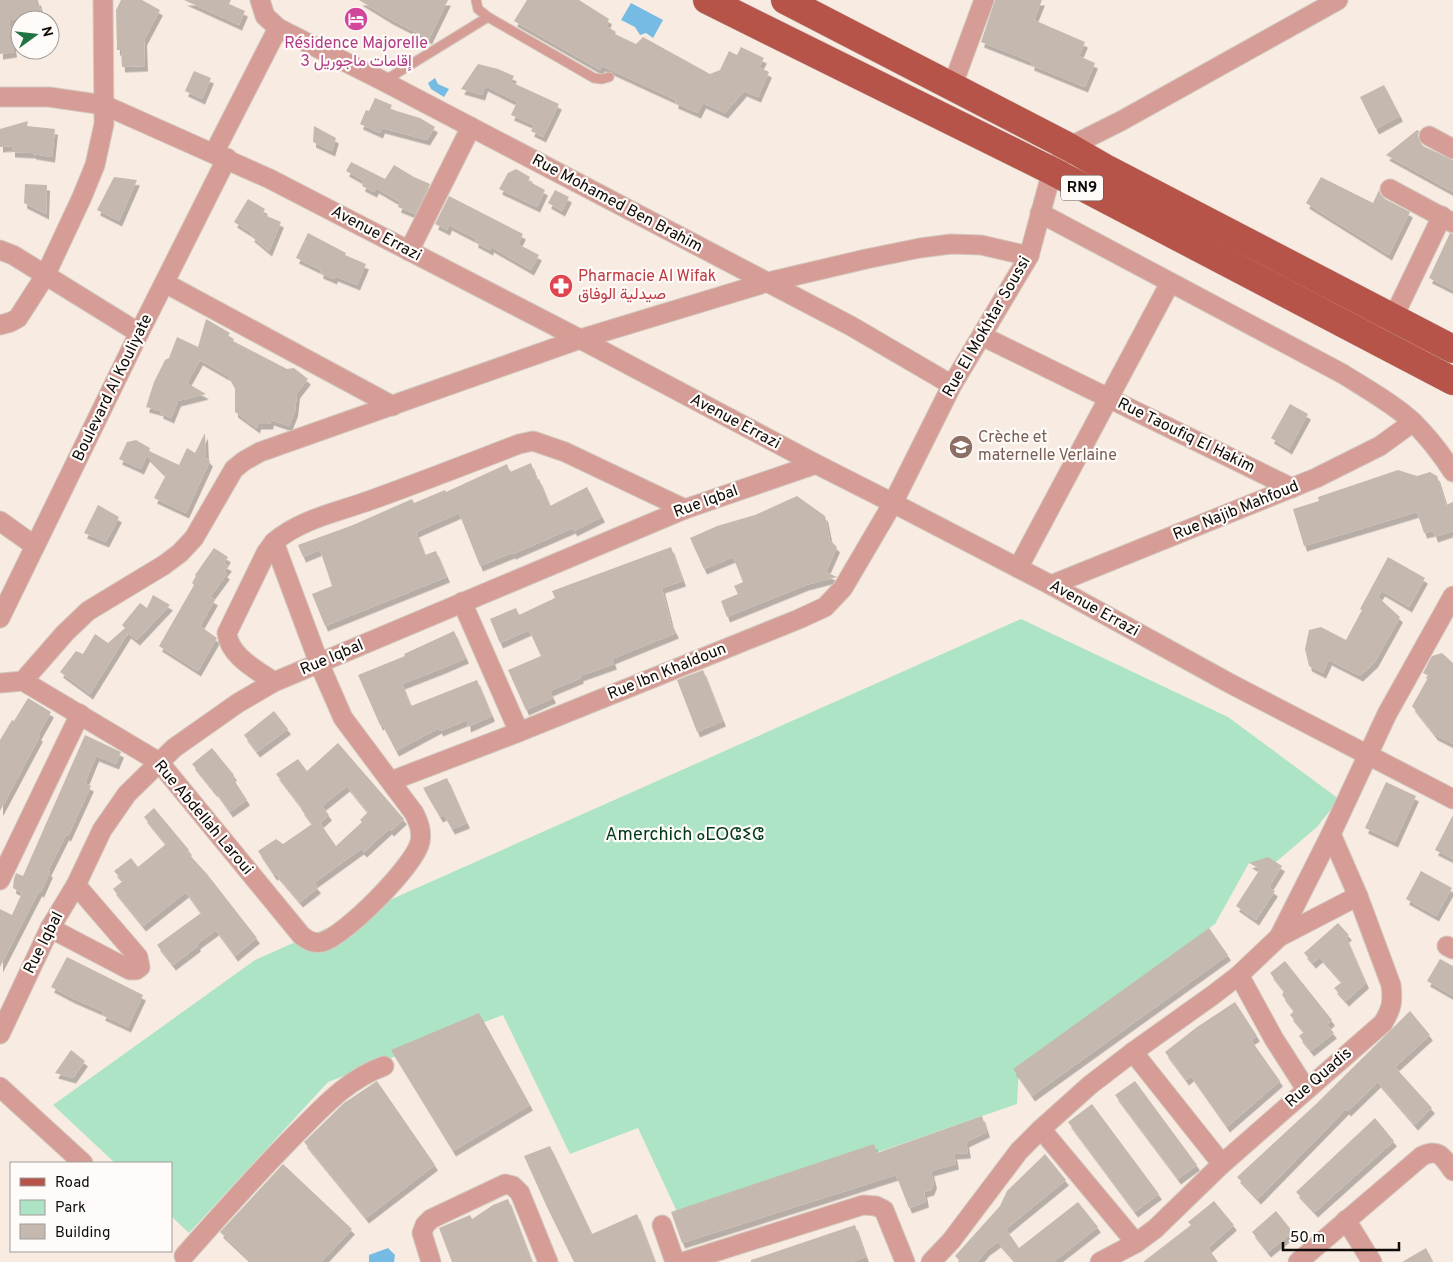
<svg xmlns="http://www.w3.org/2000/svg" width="1453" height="1262" viewBox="0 0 1453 1262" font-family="Overpass,Vazirmatn,'Noto Sans Tifinagh',sans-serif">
  <defs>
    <filter id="shadow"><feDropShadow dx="3" dy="5.5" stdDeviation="0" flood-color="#0004"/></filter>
  </defs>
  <rect width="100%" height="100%" fill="#f8ece2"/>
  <polygon fill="#ade4c6" points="1021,619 1228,717 1339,799 1317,827 1276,862 1249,863 1215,924 1019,1067 1017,1104 887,1149 679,1216 638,1128 570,1154 503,1015 328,1082 189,1233 171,1216 171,1163 115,1163 53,1105 255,960"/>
  <g fill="#76bbe4">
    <polygon points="631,3 663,20 653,38 646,33 640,35 635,27 621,20"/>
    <polygon points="435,78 438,84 449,89 444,97 431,89 428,83"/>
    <polygon points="388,1248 395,1255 394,1262 369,1262 369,1255"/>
  </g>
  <g fill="#c5b9af" fill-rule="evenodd" filter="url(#shadow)">
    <polygon points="0,0 38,0 43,20 9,20 14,52 0,54"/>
    <polygon points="121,0 142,0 160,10 144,40 145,66 122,67 121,50 117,50 116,10"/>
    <polygon points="184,0 231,0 229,4 245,11 239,25"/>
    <polygon points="359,0 448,0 429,39 390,19"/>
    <polygon points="527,0 579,0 609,19 606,26 616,32 615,34 636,44 643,37 710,74 720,70 729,51 737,55 741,47 764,58 759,67 769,72 758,97 744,91 725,113 703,103 698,113 675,103 676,100 602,66 600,70 514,21"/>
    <polygon points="995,0 1042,0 1034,20 1085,42 1079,56 1095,63 1085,87 1031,65 1032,62 981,42"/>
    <polygon points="478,64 498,69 514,76 511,82 559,104 543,137 531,131 534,125 511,115 517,102 485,86 482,95 461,89"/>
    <polygon points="194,71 211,78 202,99 185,91"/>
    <polygon points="1384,85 1400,116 1376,129 1360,97"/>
    <polygon points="375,98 392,105 390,109 420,118 435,127 427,140 382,128 380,133 360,124 366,110 369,111"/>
    <polygon points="28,121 27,126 55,129 52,157 33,154 33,153 12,152 12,146 0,147 0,129"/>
    <polygon points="314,126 336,138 332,151 313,142"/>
    <polygon points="1417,130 1419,131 1418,136 1419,141 1423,146 1453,160 1453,192 1386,155"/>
    <polygon points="351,162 385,179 394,165 414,177 430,184 415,214 398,207 400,202 376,188 374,192 362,186 364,181 346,171"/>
    <polygon points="516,169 530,177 528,181 545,190 537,207 499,189 508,173"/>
    <polygon points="114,177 137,180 119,221 97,210"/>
    <polygon points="1321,177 1373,203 1379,190 1381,195 1385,199 1410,212 1389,255 1306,203"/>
    <polygon points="25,184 47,185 46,214 24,203"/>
    <polygon points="555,190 569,197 562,211 548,203"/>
    <polygon points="449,196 523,234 518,244 539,255 531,270 491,247 490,250 475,242 476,239 449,225 447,230 435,224"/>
    <polygon points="248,199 265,209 262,214 281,222 269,251 251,236 253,234 234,222"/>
    <polygon points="308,233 346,253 345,255 366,264 357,285 335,276 334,279 320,273 321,270 296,258"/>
    <polygon points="1450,233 1453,234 1453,290 1429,278"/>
    <polygon points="206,319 230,333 228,336 234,339 233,341 287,369 294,368 308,379 297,393 295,411 289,426 271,420 270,424 258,424 257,428 235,412 235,388 228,376 200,360 187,383 206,394 178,401 171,418 160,413 161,411 146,407 154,382 165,360 169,358 177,337 198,347"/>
    <polygon points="1290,404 1308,414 1289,449 1271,438"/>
    <polygon points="205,433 206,457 210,461 186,513 154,498 166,475 147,456 141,469 119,459 127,442 136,440 150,448 149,451 179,465 187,448 195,453"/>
    <polygon points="531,463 537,480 539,479 550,506 587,487 602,517 574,531 573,528 513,554 512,553 480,566 459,513 416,532 425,555 436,551 447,577 325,626 312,594 332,586 320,550 303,557 298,545 353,525 412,499 414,503 445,490 446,492 507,464 510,472"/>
    <polygon points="1398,470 1417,476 1430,472 1437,476 1446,505 1453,502 1453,531 1435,537 1433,531 1424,533 1417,512 1304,546 1293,509 1319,501 1318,497"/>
    <polygon points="797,496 825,516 830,540 837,547 826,572 837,577 806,585 727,617 721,601 738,594 734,586 743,582 733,557 704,569 690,538 717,526 755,515"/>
    <polygon points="98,505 119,517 106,542 84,533"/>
    <polygon points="671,547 683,581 662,588 671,623 676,633 612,659 614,664 580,676 581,678 550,691 553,698 526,710 508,670 541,656 529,630 500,643 490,619 516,608 519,615 555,598 552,591"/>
    <polygon points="214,548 228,557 224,563 229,566 224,572 227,574 210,597 215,600 200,626 217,638 198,671 159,646 194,585 192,583 196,576 195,575"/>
    <polygon points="1388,557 1425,578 1409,607 1382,591 1378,597 1400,617 1375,662 1360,676 1329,660 1323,673 1309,666 1305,649 1309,630 1321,627 1346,640 1362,610 1360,609"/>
    <polygon points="153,595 170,605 137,640 128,633 90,694 60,672 76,651 83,654 95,634 108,643 125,628 122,625 140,603 147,608"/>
    <polygon points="454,631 466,658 443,668 402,684 411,706 477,680 492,716 468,727 467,720 440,731 439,728 396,751 382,724 380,725 358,675 405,656 404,654"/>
    <polygon points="1442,653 1453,663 1453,744 1435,735 1412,706 1429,676 1423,673 1432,656"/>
    <polygon points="703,670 723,721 697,732 677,680"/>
    <polygon points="28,698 51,712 38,735 40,736 0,811 0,740 12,720 14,721"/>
    <polygon points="274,711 288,729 257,752 244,735"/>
    <polygon points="85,735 121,752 116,764 96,756 85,783 91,786 68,836 66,835 48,871 50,872 41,892 39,891 0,967 0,909 12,915 22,893 13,888 14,879 16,873 23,876"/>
    <path d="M 338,743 L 404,819 L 391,831 L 389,829 L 364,852 L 361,849 L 314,883 L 318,888 L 300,902 L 276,874 L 274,875 L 258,851 L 276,839 L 283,844 L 312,824 L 301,809 L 302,808 L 276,774 L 298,759 L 307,771 ZM 347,786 L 368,812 L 360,820 L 362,822 L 336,846 L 320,823 L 329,815 L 322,806 Z"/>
    <polygon points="212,748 234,775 232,777 247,800 230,812 215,791 214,791 192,764"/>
    <polygon points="447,778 467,823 452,829 444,815 440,817 423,788"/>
    <polygon points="1386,782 1416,796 1395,842 1365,828"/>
    <polygon points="154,808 189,850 187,852 207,874 257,938 235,956 216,930 197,944 198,946 173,965 157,945 201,913 186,892 143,926 113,889 123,881 114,871 131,858 138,867 166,844 144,817"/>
    <polygon points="1453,815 1453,859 1435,850"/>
    <polygon points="1268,857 1282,866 1269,887 1275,891 1256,920 1236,906 1260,869 1249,863"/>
    <polygon points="1421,871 1452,888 1436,916 1406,899"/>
    <polygon points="1338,923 1349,935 1346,937 1366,983 1346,1001 1334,988 1342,982 1320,957 1313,963 1304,953"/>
    <polygon points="1209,928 1228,955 1032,1096 1013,1069"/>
    <polygon points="67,957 143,995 128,1027 102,1015 104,1012 72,998 51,987"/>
    <polygon points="1440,959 1453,966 1453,996 1427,981"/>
    <polygon points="1285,961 1332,1020 1327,1025 1334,1033 1311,1051 1299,1036 1304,1032 1290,1015 1294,1011 1282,995 1284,991 1270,973"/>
    <polygon points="1235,1002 1257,1036 1251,1040 1280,1081 1227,1127 1191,1076 1186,1080 1165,1052 1197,1027"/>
    <polygon points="1410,1011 1430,1035 1395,1067 1432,1108 1415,1125 1378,1082 1348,1111 1346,1109 1258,1199 1237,1177 1315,1105"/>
    <polygon points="479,1013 530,1105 453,1151 391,1050"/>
    <polygon points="71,1050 85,1061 73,1078 55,1073"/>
    <polygon points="377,1081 435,1165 366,1218 304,1142 344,1103"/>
    <polygon points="1135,1081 1197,1165 1178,1179 1115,1095"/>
    <polygon points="1092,1104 1159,1194 1135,1212 1068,1122"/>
    <polygon points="982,1116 987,1132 966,1142 968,1153 954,1154 956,1164 931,1171 934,1183 931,1190 924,1192 926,1202 909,1208 896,1175 682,1243 671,1212 874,1144 877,1153"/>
    <polygon points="1375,1118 1394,1141 1315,1212 1296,1192"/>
    <polygon points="550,1146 592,1234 637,1214 655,1262 574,1262 547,1207 524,1156"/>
    <polygon points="1045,1154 1066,1180 1006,1229 1019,1248 1078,1202 1098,1227 1053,1262 1016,1262 998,1242 987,1250 977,1262 961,1262 955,1256 1000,1206 1007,1191"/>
    <polygon points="283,1164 352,1229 321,1262 252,1262 220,1232"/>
    <polygon points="508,1199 532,1262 452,1262 439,1228 470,1215 472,1219 493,1205"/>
    <polygon points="1214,1201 1234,1225 1208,1248 1218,1262 1143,1262 1191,1225 1188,1222"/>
    <polygon points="1276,1211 1293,1232 1268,1252 1252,1232"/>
    <polygon points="855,1225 866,1257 851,1262 751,1262 751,1260"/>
    <polygon points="1426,1248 1433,1262 1402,1262"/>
  </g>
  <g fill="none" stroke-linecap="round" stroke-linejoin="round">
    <g stroke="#d3c8bf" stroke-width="11">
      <g id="lane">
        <polyline points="476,0 478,9 488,17 594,78 602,79 609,77"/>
        <polyline points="384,81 488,17"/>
      </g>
    </g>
    <g stroke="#d3c8bf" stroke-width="21">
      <g id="street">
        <polyline points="278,28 383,81 851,326 952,385"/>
        <polyline points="952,87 984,0"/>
        <polyline points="0,97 49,97 104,105 270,179 580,339 816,464 893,503 1051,585 1231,684 1453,799"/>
        <polyline points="1429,136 1453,149"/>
        <polyline points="214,153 278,28 265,16 260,0"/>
        <polyline points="1390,189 1453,223"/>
        <path d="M 1040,213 L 1343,374 C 1365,388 1397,406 1414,423 C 1429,438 1442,455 1453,472"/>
        <polyline points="0,250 13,255 139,333"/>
        <polyline points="409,251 471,127"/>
        <polyline points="165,283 393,406"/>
        <polyline points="1393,318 1442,216"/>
        <polyline points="0,325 11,322 18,318 45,276 82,197 95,165 104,124 103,0"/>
        <polyline points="982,336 1292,488"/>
        <polyline points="0,521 35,546"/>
        <path d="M 274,542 L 266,553 L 227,633 C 229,656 257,670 274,682"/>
        <polyline points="1018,568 1170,283"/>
        <polyline points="1051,585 1316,478 1380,446 1413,422"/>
        <polyline points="462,602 519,732"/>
        <polyline points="0,618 139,333 227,158"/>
        <path d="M 23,681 L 159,762 L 301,935 C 307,940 313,944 322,942 C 345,936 415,865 420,842 C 422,831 419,823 414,813 L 343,718 L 319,663 L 274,542 C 301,519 338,512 371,500 C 421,482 470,463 519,444 L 533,441 L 565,452 L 685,509"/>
        <polyline points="0,683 23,681 65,633 88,611 164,565 180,553 194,538 234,469 244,461 260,452 580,339 768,282 866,259 920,248 951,244 981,245 1029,256"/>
        <polyline points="391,781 519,732 799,619 825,607 843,588 893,503 952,385 1029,256 1052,171 1069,147 1121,121 1338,0"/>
        <polyline points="0,880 80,714"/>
        <polyline points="50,928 130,970 136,970 140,967 138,957 76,885"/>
        <polyline points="1279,937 1331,834 1387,714 1453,596"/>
        <polyline points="1447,946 1453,949"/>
        <polyline points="1239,975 1274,1039 1306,1089"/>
        <polyline points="0,1034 50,928 76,885 102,830 127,794 174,748 238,703 274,682 685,509 816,464"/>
        <polyline points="1133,1052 1222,1164"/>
        <polyline points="0,1087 83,1163"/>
        <polyline points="1041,1129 1136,1243"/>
        <polyline points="1346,1220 1372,1262"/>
        <polyline points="662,1225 675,1262"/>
        <path d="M 184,1256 C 221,1214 258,1172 297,1133 C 324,1106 348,1079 384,1066"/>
        <polyline points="431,1262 422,1233 425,1225 431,1219 505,1184 513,1186 520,1193 548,1262"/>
        <polyline points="683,1262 863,1205 876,1206 884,1210 905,1262"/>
        <polyline points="931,1262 951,1241 1019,1151 1041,1129 1090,1085 1133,1052 1213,995 1239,975 1279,937 1358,896"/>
        <path d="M 1100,1262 L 1136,1243 L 1155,1229 L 1222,1164 L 1383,1023 C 1392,1008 1393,1002 1391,985 L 1358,896 L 1331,834"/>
        <path d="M 1298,1262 L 1422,1156 C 1439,1148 1443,1157 1453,1171"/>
      </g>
    </g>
    <g stroke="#d3c8bf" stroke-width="29">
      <g id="primary">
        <polyline points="707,0 1052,171 1453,381"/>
        <polyline points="785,0 1069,147 1107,169 1453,349"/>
      </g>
    </g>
    <use href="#lane" stroke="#d59d95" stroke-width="9"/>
    <use href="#street" stroke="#d59d95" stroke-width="19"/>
    <use href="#primary" stroke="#b6544a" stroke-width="28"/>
  </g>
  <defs>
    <g id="hotel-disc" transform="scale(1.25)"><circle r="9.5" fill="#d1479c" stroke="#fefbf9"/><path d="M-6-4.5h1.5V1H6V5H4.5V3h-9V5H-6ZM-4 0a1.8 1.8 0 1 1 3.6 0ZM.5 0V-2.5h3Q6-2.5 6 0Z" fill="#fff"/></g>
    <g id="pharmacy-disc" transform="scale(1.25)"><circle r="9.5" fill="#e0444e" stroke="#fefbf9"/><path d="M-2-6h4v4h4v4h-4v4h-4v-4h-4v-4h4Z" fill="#fff"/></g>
    <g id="school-disc" transform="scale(1.25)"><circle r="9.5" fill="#8d6e63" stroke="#fefbf9"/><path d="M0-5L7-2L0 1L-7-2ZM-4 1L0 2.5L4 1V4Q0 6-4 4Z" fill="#fff"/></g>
  </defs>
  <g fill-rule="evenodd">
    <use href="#hotel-disc" x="356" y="19"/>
    <use href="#pharmacy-disc" x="561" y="286"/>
    <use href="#school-disc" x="961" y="447"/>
  </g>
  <g text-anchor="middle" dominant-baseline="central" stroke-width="4.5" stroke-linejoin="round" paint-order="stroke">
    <rect fill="#fefbf9" stroke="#575350" stroke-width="1" x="1061" y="175.5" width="42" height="25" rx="4"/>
    <g font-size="15" font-weight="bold" fill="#0f0b08">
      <text x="1082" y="188">RN9</text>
    </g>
    <g font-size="16" fill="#b23c85" stroke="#fefbf9">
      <text x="356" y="44">Résidence Majorelle<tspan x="356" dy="18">إقامات ماجوريل 3</tspan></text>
    </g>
    <g font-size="16" fill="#0f0b08" stroke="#fefbf9">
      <text transform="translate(617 204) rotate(28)">Rue Mohamed Ben Brahim</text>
      <text transform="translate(376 234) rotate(28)">Avenue Errazi</text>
      <text transform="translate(987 327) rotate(-60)">Rue El Mokhtar Soussi</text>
      <text transform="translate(113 388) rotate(-64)">Boulevard Al Kouliyate</text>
      <text transform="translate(735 422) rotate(28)">Avenue Errazi</text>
      <text transform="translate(1186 436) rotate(26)">Rue Taoufiq El Hakim</text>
      <text transform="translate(706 502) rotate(-20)">Rue Iqbal</text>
      <text transform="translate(1236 511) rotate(-22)">Rue Najib Mahfoud</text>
      <text transform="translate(1094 609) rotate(29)">Avenue Errazi</text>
      <text transform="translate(332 658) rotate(-23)">Rue Iqbal</text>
      <text transform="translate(667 672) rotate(-22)">Rue Ibn Khaldoun</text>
      <text transform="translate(203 818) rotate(50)">Rue Abdellah Laroui</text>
      <text transform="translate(44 943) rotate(-63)">Rue Iqbal</text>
      <text transform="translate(1319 1078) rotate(-41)">Rue Quadis</text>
    </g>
    <g font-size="16" fill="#be3a42" stroke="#fefbf9" text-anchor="start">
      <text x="578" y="277">Pharmacie Al Wifak<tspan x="578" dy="18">صيدلية الوفاق</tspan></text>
    </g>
    <g font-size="16" fill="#785e54" stroke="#fefbf9" text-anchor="start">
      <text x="978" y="438">Crèche et<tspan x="978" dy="18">maternelle Verlaine</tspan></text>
    </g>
    <g font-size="18" fill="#003a1b" stroke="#fefbf9">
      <text x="685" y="835">Amerchich ⴰⵎⵔⵛⵉⵛ</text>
    </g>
  </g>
  <rect x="10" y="1162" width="162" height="90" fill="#fefbf9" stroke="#9e9b99"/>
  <rect x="20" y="1178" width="25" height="8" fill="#b6544a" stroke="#9e9b99"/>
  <text x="55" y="1187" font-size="15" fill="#0f0b08">Road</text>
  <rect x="20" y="1200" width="25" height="15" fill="#ade4c6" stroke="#9e9b99"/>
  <text x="55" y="1212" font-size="15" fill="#0f0b08">Park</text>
  <rect x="20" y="1224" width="25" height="15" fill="#c5b9af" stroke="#9e9b99"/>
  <text x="55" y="1237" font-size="15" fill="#0f0b08">Building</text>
  <g transform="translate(35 35) rotate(75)"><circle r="24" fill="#fefbf9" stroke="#9e9b99"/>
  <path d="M0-4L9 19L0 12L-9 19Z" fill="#227344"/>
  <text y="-8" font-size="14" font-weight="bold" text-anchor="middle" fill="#0f0b08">N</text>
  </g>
  <path d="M1283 1242v8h116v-8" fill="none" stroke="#0f0b08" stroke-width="2.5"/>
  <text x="1290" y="1242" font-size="15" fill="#0f0b08" stroke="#fefbf9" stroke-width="4" paint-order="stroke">50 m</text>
</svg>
